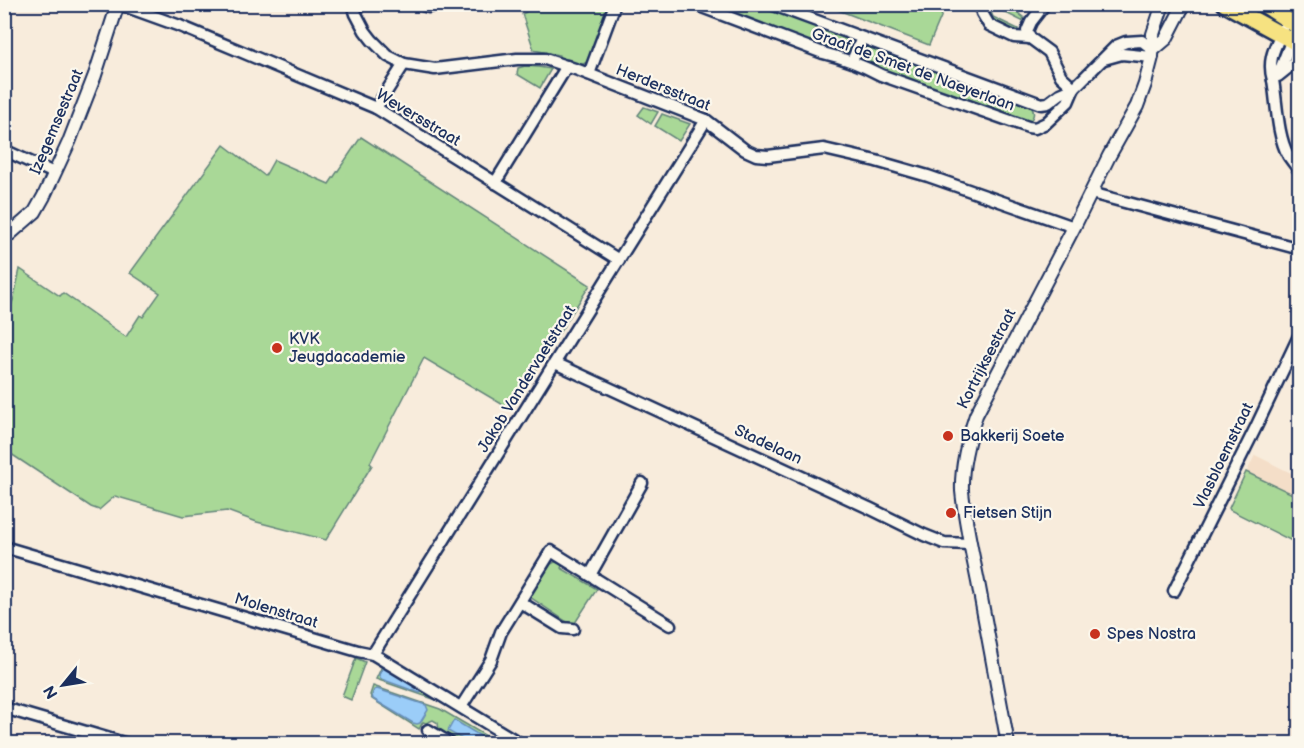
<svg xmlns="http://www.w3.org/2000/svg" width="1304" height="748" viewBox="0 0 1304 748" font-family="'Balsamiq Sans',sans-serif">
  <rect width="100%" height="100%" fill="#f8ecdc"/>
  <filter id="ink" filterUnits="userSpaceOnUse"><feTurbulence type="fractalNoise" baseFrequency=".0167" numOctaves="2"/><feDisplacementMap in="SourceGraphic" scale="12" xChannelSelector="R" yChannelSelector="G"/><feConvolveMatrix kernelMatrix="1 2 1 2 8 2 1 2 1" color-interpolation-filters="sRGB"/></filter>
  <g filter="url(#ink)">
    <polygon fill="#f4dec8" points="1255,455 1299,477 1299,548 1294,541 1230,510 1229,508"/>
    <g fill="#a9d897" stroke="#62847a" stroke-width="1.5">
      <path d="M 524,5 L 609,5 L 588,61 C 579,69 569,62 559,58 L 559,55 L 534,50 L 522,14 L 526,12 Z"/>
      <polygon points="704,5 763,5 850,37 853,43 849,53 846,56"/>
      <polygon points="825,5 946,5 929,45"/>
      <polygon points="990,5 1025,5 1018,13 1024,18 1022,21 994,7 991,12 993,17 1018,29 1017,33 992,21 987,16"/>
      <path d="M 869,45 L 1030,105 C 1035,111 1035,117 1028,122 L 866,65 L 861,60 L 864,50 Z"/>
      <polygon points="525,66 538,67 551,69 540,88 517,74 518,68"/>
      <polygon points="644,107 658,112 651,124 638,115"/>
      <polygon points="662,114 690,124 679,141 655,126"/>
      <polygon points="361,137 590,285 510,409 424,358 370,463 372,465 326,540 257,522 227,511 183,516 115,496 99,510 91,507 5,450 5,324 14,297 20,269 60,296 63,293 126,337 140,315 143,317 160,293 130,273 224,145 265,176 274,160 329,184"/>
      <polygon points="1246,472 1299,497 1299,532 1294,542 1230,510 1229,508"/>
      <polygon points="555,562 563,564 561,568 597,589 573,626 530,597 551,564"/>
      <polygon points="356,658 365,662 351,700 342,696"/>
      <polygon points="383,664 445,703 376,679"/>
      <polygon points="373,686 440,709 498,743 459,743 439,731 438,723 433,720 426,723 423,722 419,729 372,699 370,695"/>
    </g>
    <g fill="#9bcdf8" stroke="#688eba" stroke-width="1.5">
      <polygon points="385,668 422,690 422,692 420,693 381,679 379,675 382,669"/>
      <polygon points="377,689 426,705 428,710 420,723 417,724 413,723 373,699 372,695 374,690"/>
      <polygon points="454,720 492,743 469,743 448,731"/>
    </g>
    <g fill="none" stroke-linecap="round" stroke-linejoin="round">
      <g stroke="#1b2f5e" stroke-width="15">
        <g id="minor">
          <polyline points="119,4 180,26 376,108 619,260"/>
          <polyline points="353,4 356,14 365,31 372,40 388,56 404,64 435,69 517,59 545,59 578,70 706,120 745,150 756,155 768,156 824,149 876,161 928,176 1074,227"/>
          <polyline points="419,4 428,7 439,4"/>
          <path d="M 694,4 L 823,53 C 844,58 862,65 881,75 L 1028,127 L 1035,128 L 1046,123 L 1068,102 L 1074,88"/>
          <polyline points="771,4 1041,104 1048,103 1060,94 1074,88 1116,46 1126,42 1142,41 1153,50"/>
          <polyline points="986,4 982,13 989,25 1014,37 1030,38"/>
          <polyline points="1045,4 1031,22 1027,31 1030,38 1049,52 1061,76 1074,88"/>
          <path d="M 1283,29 C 1275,47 1267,60 1273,80 C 1277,103 1277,135 1288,155 C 1292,161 1296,166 1300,171"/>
          <polyline points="1104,59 1122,54 1152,57"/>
          <polyline points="852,61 862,38"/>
          <polyline points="589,74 615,4"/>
          <polyline points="1278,76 1293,64 1300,61"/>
          <polyline points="1273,80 1281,67 1294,34"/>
          <polyline points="376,108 404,64"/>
          <polyline points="4,150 54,173"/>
          <polyline points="495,183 567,66"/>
          <polyline points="1091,193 1300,249"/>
          <polyline points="555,363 869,508 924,535 944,543 970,544"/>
          <polyline points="4,547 358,651 373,654 521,744"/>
          <polyline points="590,575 642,483"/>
          <polyline points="1174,591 1256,427 1300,334"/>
          <polyline points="520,602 562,628 573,629"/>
          <polyline points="373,654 706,120"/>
          <polyline points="461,707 491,660 501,632 551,551 670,625"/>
          <polyline points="4,708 127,744"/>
          <polyline points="428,730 451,744"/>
        </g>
      </g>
      <g stroke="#1b2f5e" stroke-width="16">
        <g id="tertiary">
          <polyline points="1153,50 1166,39 1184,4"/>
          <polyline points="4,239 35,212 44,196 69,142 95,75 118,4"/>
          <path d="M 1008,744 C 998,690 988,636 978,582 C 972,552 965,522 962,491 C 961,466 968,439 976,415 L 1074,227 L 1109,156 L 1137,106 L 1145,84 L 1152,57 L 1153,34 L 1163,4"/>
        </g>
      </g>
      <g stroke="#1b2f5e" stroke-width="20">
        <g id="primary">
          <polyline points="1225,4 1300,45"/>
          <polyline points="1263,4 1300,28"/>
        </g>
      </g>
      <use href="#minor" stroke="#fbf7ec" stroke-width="10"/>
      <use href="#tertiary" stroke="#fbf7ec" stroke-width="12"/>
      <use href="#primary" stroke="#f6e281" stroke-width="15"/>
    </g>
  </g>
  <g fill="#c8321e" stroke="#fbf7ec" stroke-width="2">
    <circle cx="277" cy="348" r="6"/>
    <circle cx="948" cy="436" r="6"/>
    <circle cx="951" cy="513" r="6"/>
    <circle cx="1095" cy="634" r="6"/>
  </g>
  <g text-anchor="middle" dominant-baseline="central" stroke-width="4.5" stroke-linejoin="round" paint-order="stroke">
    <g font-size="16" fill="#1b2f5e" stroke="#fbf7ec">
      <text transform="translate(913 70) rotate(20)">Graaf de Smet de Naeyerlaan</text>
      <text transform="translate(663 88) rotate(22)">Herdersstraat</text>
      <text transform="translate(418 118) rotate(31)">Weversstraat</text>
      <text transform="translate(57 122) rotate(-67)">Izegemsestraat</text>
      <text transform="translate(987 359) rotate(-63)">Kortrijksestraat</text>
      <text transform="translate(527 379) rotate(-58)">Jakob Vandervaetstraat</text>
      <text transform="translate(768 445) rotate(25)">Stadelaan</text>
      <text transform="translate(1224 456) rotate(-64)">Vlasbloemstraat</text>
      <text transform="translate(276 611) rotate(17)">Molenstraat</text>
    </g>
    <g font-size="16" fill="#1b2f5e" stroke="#fbf7ec" text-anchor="start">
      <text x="289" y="339">KVK<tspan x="289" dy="18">Jeugdacademie</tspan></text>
      <text x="960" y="436">Bakkerij Soete</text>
      <text x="963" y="513">Fietsen Stijn</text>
      <text x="1107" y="634">Spes Nostra</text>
    </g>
  </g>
  <rect width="1304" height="748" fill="none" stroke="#fbf7ec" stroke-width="24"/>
  <rect x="12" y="12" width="1280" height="724" fill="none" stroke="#1b2f5e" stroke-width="2" filter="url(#ink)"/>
  <g transform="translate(63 685) rotate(240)" stroke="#fbf7ec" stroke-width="4.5" paint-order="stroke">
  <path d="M0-4.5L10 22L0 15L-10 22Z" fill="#1b2f5e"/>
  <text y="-9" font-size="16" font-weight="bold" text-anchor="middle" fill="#1b2f5e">N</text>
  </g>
</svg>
